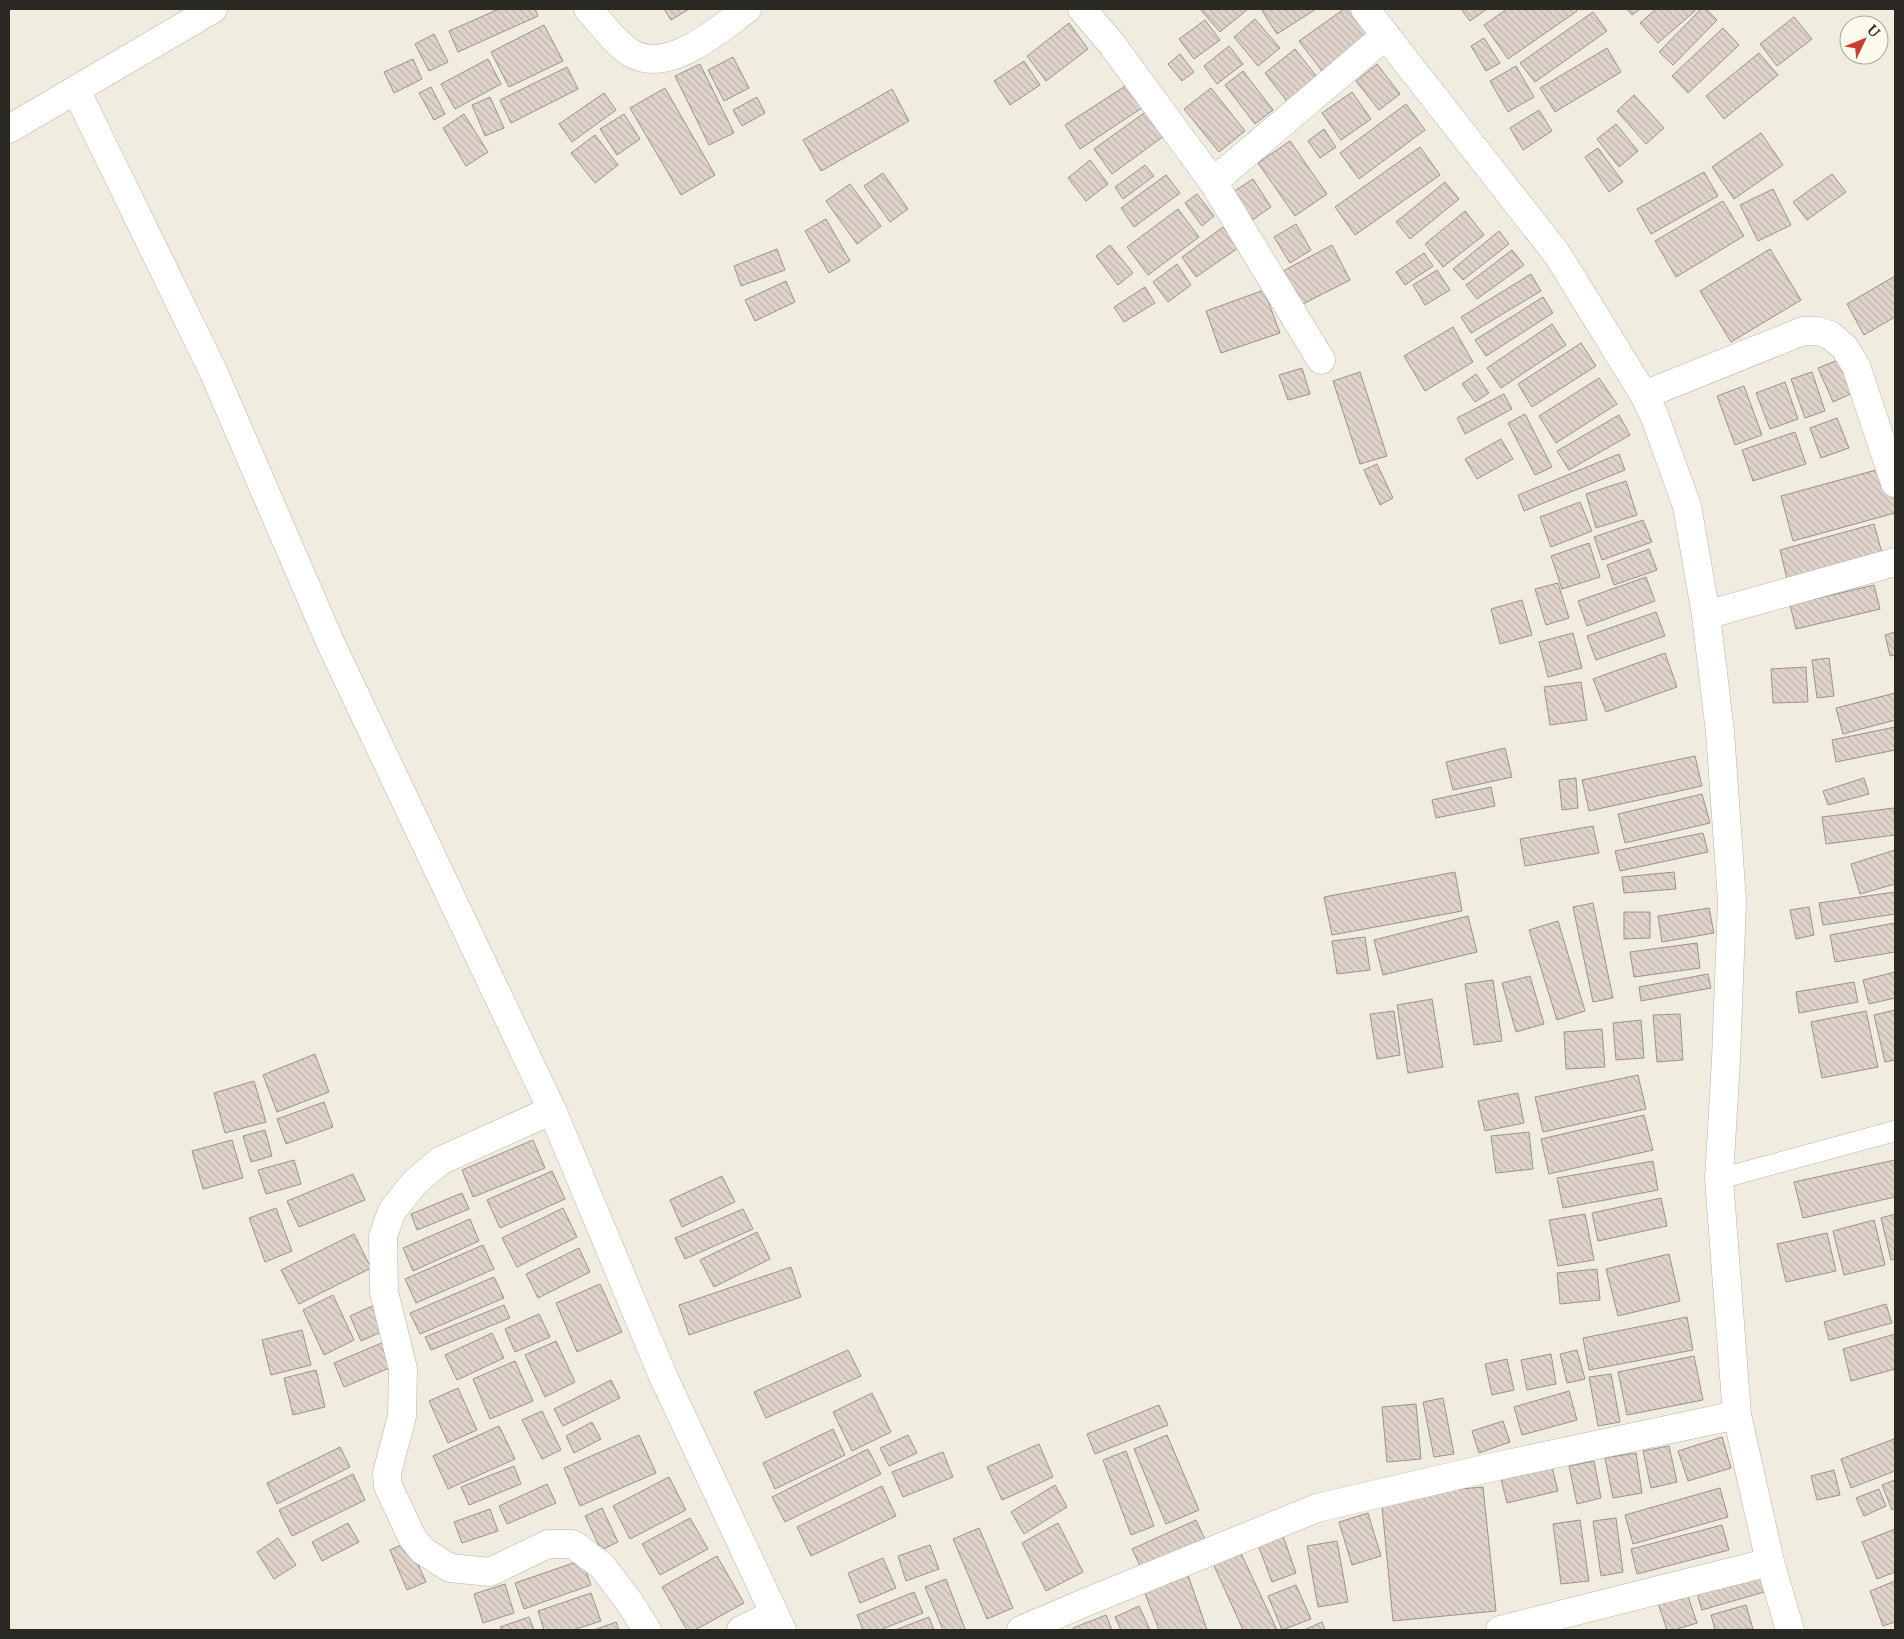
<svg xmlns="http://www.w3.org/2000/svg" width="1904" height="1639" viewBox="0 0 1904 1639" font-family="Merriweather,serif">
  <defs>
    <pattern id="building-back-hatch" width="6" height="6" patternUnits="userSpaceOnUse" patternTransform="scale(1.25)"><rect width="6" height="6" fill="#dfd3cb"/><path d="M-1 5l2 2M0 0l6 6M5-1l2 2" fill="none" stroke="#bfb5ae"/></pattern>
  </defs>
  <rect width="100%" height="100%" fill="#f0ede0"/>
  <g fill="url(#building-back-hatch)" stroke="#9d928a">
    <polygon points="499,9 535,9 538,16 458,52 449,31"/>
    <polygon points="664,9 689,9 671,20"/>
    <polygon points="1200,9 1248,9 1220,32"/>
    <polygon points="1261,9 1316,9 1277,34"/>
    <polygon points="1344,9 1352,9 1372,36 1322,71 1299,41"/>
    <polygon points="1461,9 1487,9 1470,21"/>
    <polygon points="1507,9 1575,9 1577,11 1508,59 1484,25"/>
    <polygon points="1627,9 1640,9 1632,15"/>
    <polygon points="1656,9 1693,9 1695,11 1658,43 1640,23"/>
    <polygon points="1701,9 1706,9 1717,20 1673,65 1659,52"/>
    <polygon points="1593,12 1607,31 1535,82 1520,63"/>
    <polygon points="1794,17 1812,39 1777,66 1760,44"/>
    <polygon points="1255,19 1280,48 1258,66 1234,37"/>
    <polygon points="1205,20 1220,40 1194,59 1179,39"/>
    <polygon points="1069,23 1088,49 1046,81 1027,56"/>
    <polygon points="544,25 563,61 509,87 491,52"/>
    <polygon points="1723,28 1739,45 1688,93 1672,76"/>
    <polygon points="434,34 448,62 429,71 415,44"/>
    <polygon points="1484,38 1500,63 1486,71 1471,46"/>
    <polygon points="1229,46 1243,64 1217,84 1204,66"/>
    <polygon points="1607,48 1621,72 1555,112 1540,88"/>
    <polygon points="1295,49 1320,81 1290,105 1265,73"/>
    <polygon points="1759,53 1778,75 1724,119 1706,96"/>
    <polygon points="1180,54 1194,72 1182,81 1168,64"/>
    <polygon points="733,57 749,88 724,101 708,70"/>
    <polygon points="413,59 422,79 394,93 384,72"/>
    <polygon points="488,59 501,84 455,109 441,84"/>
    <polygon points="1024,61 1040,85 1010,105 994,81"/>
    <polygon points="700,64 734,133 709,145 675,76"/>
    <polygon points="1377,64 1400,94 1379,110 1356,81"/>
    <polygon points="1516,66 1534,97 1508,112 1490,81"/>
    <polygon points="567,67 578,89 511,123 500,100"/>
    <polygon points="1243,71 1273,110 1255,124 1225,85"/>
    <polygon points="1130,83 1145,106 1080,149 1065,125"/>
    <polygon points="431,87 445,114 434,120 419,93"/>
    <polygon points="665,88 715,175 681,195 630,108"/>
    <polygon points="1211,88 1245,131 1219,152 1184,109"/>
    <polygon points="892,89 909,121 821,171 803,140"/>
    <polygon points="1352,92 1371,119 1341,140 1322,113"/>
    <polygon points="604,93 616,110 572,142 559,124"/>
    <polygon points="1634,95 1664,128 1646,144 1617,111"/>
    <polygon points="490,97 504,128 485,136 472,105"/>
    <polygon points="757,97 765,113 742,126 733,110"/>
    <polygon points="1406,104 1425,130 1359,179 1340,153"/>
    <polygon points="1151,108 1168,133 1112,174 1094,149"/>
    <polygon points="1539,110 1552,131 1523,150 1510,128"/>
    <polygon points="464,114 488,152 466,166 443,128"/>
    <polygon points="624,114 640,139 617,155 600,129"/>
    <polygon points="1616,124 1638,151 1619,167 1597,139"/>
    <polygon points="1324,129 1336,147 1320,158 1308,141"/>
    <polygon points="1761,133 1783,165 1734,199 1712,167"/>
    <polygon points="595,135 618,165 595,183 571,153"/>
    <polygon points="1290,141 1327,194 1295,216 1258,163"/>
    <polygon points="1420,147 1440,175 1355,235 1335,207"/>
    <polygon points="1598,148 1623,182 1609,192 1585,157"/>
    <polygon points="1090,160 1108,184 1086,201 1068,178"/>
    <polygon points="1145,165 1154,176 1123,199 1115,187"/>
    <polygon points="1704,172 1718,196 1651,234 1637,209"/>
    <polygon points="883,173 908,209 890,222 864,186"/>
    <polygon points="1832,174 1846,192 1807,220 1793,202"/>
    <polygon points="1166,175 1180,193 1134,227 1121,208"/>
    <polygon points="1253,179 1271,207 1251,221 1233,192"/>
    <polygon points="1445,182 1459,199 1410,239 1396,222"/>
    <polygon points="850,184 881,226 857,244 826,201"/>
    <polygon points="1773,189 1791,225 1758,241 1740,205"/>
    <polygon points="1197,194 1214,216 1202,226 1185,203"/>
    <polygon points="1723,201 1744,236 1676,277 1655,241"/>
    <polygon points="1178,209 1199,237 1148,275 1127,247"/>
    <polygon points="1465,211 1484,235 1443,267 1425,244"/>
    <polygon points="826,219 850,261 829,273 805,231"/>
    <polygon points="1296,224 1311,250 1290,263 1274,237"/>
    <polygon points="1223,227 1238,248 1196,277 1182,257"/>
    <polygon points="1499,231 1509,244 1463,280 1453,269"/>
    <polygon points="1110,245 1133,273 1118,285 1096,256"/>
    <polygon points="1332,245 1350,280 1301,305 1283,271"/>
    <polygon points="777,249 785,270 741,286 734,266"/>
    <polygon points="1770,249 1801,300 1731,342 1700,291"/>
    <polygon points="1512,250 1524,265 1477,299 1466,285"/>
    <polygon points="1424,253 1433,266 1405,285 1396,272"/>
    <polygon points="1177,264 1191,285 1168,302 1153,282"/>
    <polygon points="1437,270 1450,290 1425,305 1413,285"/>
    <polygon points="1531,274 1541,291 1471,333 1461,317"/>
    <polygon points="1895,276 1895,317 1864,335 1847,304"/>
    <polygon points="786,281 795,302 755,321 745,300"/>
    <polygon points="1145,287 1155,303 1124,322 1114,307"/>
    <polygon points="1264,290 1280,333 1221,353 1206,311"/>
    <polygon points="1543,297 1553,313 1486,356 1475,340"/>
    <polygon points="1552,324 1566,345 1501,388 1487,368"/>
    <polygon points="1453,327 1473,362 1425,391 1404,356"/>
    <polygon points="1581,343 1596,366 1532,407 1518,384"/>
    <polygon points="1843,358 1857,391 1833,402 1818,368"/>
    <polygon points="1302,368 1310,394 1288,400 1279,375"/>
    <polygon points="1360,372 1387,456 1360,464 1333,381"/>
    <polygon points="1812,372 1825,411 1805,418 1791,379"/>
    <polygon points="1476,374 1489,393 1475,402 1462,384"/>
    <polygon points="1599,378 1617,404 1556,443 1539,416"/>
    <polygon points="1785,382 1798,419 1770,429 1756,393"/>
    <polygon points="1744,386 1762,435 1735,445 1717,396"/>
    <polygon points="1504,394 1512,409 1465,434 1457,418"/>
    <polygon points="1525,414 1552,467 1535,475 1508,423"/>
    <polygon points="1619,415 1630,435 1569,470 1557,451"/>
    <polygon points="1837,418 1849,448 1821,458 1810,428"/>
    <polygon points="1795,432 1806,464 1753,481 1742,450"/>
    <polygon points="1501,439 1513,459 1477,479 1465,459"/>
    <polygon points="1619,454 1625,470 1524,511 1518,495"/>
    <polygon points="1377,464 1393,498 1380,505 1364,470"/>
    <polygon points="1887,467 1895,497 1895,513 1793,541 1781,496"/>
    <polygon points="1626,481 1637,515 1596,528 1586,494"/>
    <polygon points="1580,502 1592,531 1551,547 1540,517"/>
    <polygon points="1643,520 1652,542 1602,560 1594,537"/>
    <polygon points="1874,524 1883,557 1788,583 1780,550"/>
    <polygon points="1589,543 1600,577 1562,589 1551,556"/>
    <polygon points="1649,549 1657,570 1614,585 1607,565"/>
    <polygon points="1646,577 1655,601 1587,626 1578,601"/>
    <polygon points="1558,583 1569,618 1546,625 1535,589"/>
    <polygon points="1874,585 1880,609 1796,629 1790,605"/>
    <polygon points="1522,600 1532,635 1500,644 1491,609"/>
    <polygon points="1656,612 1665,636 1596,660 1587,636"/>
    <polygon points="1895,632 1895,655 1890,656 1885,635"/>
    <polygon points="1573,633 1582,668 1548,677 1539,642"/>
    <polygon points="1665,653 1677,687 1606,712 1593,679"/>
    <polygon points="1829,658 1834,696 1817,698 1812,660"/>
    <polygon points="1806,667 1808,702 1773,703 1771,669"/>
    <polygon points="1581,682 1587,720 1550,725 1544,687"/>
    <polygon points="1895,693 1895,720 1843,734 1836,708"/>
    <polygon points="1895,727 1895,750 1836,762 1832,740"/>
    <polygon points="1505,748 1512,777 1453,790 1446,762"/>
    <polygon points="1695,756 1702,786 1589,811 1582,780"/>
    <polygon points="1576,778 1578,808 1562,810 1559,780"/>
    <polygon points="1864,778 1869,794 1828,805 1823,791"/>
    <polygon points="1491,787 1495,806 1436,818 1432,800"/>
    <polygon points="1702,794 1710,823 1625,843 1618,814"/>
    <polygon points="1894,808 1895,835 1826,844 1822,817"/>
    <polygon points="1593,826 1599,853 1525,866 1520,839"/>
    <polygon points="1703,833 1708,852 1620,871 1615,851"/>
    <polygon points="1895,850 1895,884 1860,894 1851,864"/>
    <polygon points="1455,872 1462,911 1332,935 1324,897"/>
    <polygon points="1674,872 1676,889 1624,893 1622,877"/>
    <polygon points="1895,892 1895,914 1823,925 1819,903"/>
    <polygon points="1593,903 1613,998 1593,1002 1573,907"/>
    <polygon points="1809,907 1814,935 1796,939 1790,910"/>
    <polygon points="1709,908 1714,933 1662,942 1658,916"/>
    <polygon points="1624,912 1650,912 1650,938 1624,939"/>
    <polygon points="1468,916 1477,952 1383,975 1374,940"/>
    <polygon points="1558,921 1585,1011 1557,1020 1529,930"/>
    <polygon points="1895,923 1895,952 1835,962 1830,935"/>
    <polygon points="1365,937 1370,970 1337,974 1332,941"/>
    <polygon points="1697,943 1700,968 1634,977 1630,952"/>
    <polygon points="1895,972 1895,998 1869,1004 1863,980"/>
    <polygon points="1708,974 1711,988 1641,1001 1639,987"/>
    <polygon points="1530,976 1544,1024 1516,1032 1502,983"/>
    <polygon points="1493,980 1502,1041 1474,1045 1465,984"/>
    <polygon points="1854,982 1858,1002 1799,1013 1796,992"/>
    <polygon points="1432,999 1443,1067 1408,1073 1397,1005"/>
    <polygon points="1895,1010 1895,1060 1885,1062 1874,1015"/>
    <polygon points="1394,1011 1400,1055 1377,1059 1370,1014"/>
    <polygon points="1866,1011 1878,1067 1822,1078 1811,1022"/>
    <polygon points="1680,1014 1683,1060 1657,1062 1653,1015"/>
    <polygon points="1641,1020 1644,1058 1616,1060 1613,1023"/>
    <polygon points="1602,1029 1605,1067 1566,1069 1564,1032"/>
    <polygon points="315,1054 329,1092 277,1112 263,1075"/>
    <polygon points="1638,1075 1646,1109 1543,1132 1535,1097"/>
    <polygon points="254,1081 266,1122 225,1133 214,1093"/>
    <polygon points="1518,1093 1524,1123 1485,1131 1478,1101"/>
    <polygon points="324,1102 333,1127 286,1144 277,1119"/>
    <polygon points="1644,1115 1653,1150 1549,1174 1541,1139"/>
    <polygon points="265,1130 272,1156 251,1162 243,1136"/>
    <polygon points="1529,1132 1533,1169 1496,1173 1491,1136"/>
    <polygon points="232,1140 243,1178 203,1189 192,1151"/>
    <polygon points="533,1140 545,1168 473,1197 462,1170"/>
    <polygon points="294,1160 301,1184 266,1194 258,1170"/>
    <polygon points="1895,1160 1895,1197 1803,1218 1794,1182"/>
    <polygon points="1653,1161 1658,1190 1563,1208 1557,1178"/>
    <polygon points="552,1171 565,1199 500,1228 487,1200"/>
    <polygon points="353,1174 365,1200 299,1227 287,1201"/>
    <polygon points="722,1176 735,1202 682,1227 670,1200"/>
    <polygon points="462,1193 469,1209 417,1230 411,1214"/>
    <polygon points="1661,1198 1667,1226 1598,1241 1592,1213"/>
    <polygon points="276,1208 292,1251 265,1262 249,1218"/>
    <polygon points="563,1208 577,1237 517,1267 502,1238"/>
    <polygon points="743,1209 753,1229 685,1259 675,1238"/>
    <polygon points="1585,1214 1594,1260 1558,1266 1549,1220"/>
    <polygon points="1895,1214 1895,1259 1891,1260 1881,1218"/>
    <polygon points="470,1219 479,1241 413,1271 403,1248"/>
    <polygon points="1874,1220 1885,1265 1844,1275 1833,1231"/>
    <polygon points="757,1232 770,1259 714,1287 700,1260"/>
    <polygon points="1827,1233 1836,1271 1786,1282 1777,1244"/>
    <polygon points="354,1234 371,1268 299,1304 281,1270"/>
    <polygon points="483,1245 494,1269 416,1303 405,1279"/>
    <polygon points="579,1248 590,1272 538,1298 526,1274"/>
    <polygon points="1669,1254 1680,1301 1618,1316 1606,1269"/>
    <polygon points="791,1267 801,1297 689,1335 679,1305"/>
    <polygon points="1597,1269 1600,1300 1560,1304 1557,1273"/>
    <polygon points="494,1277 504,1298 420,1334 410,1313"/>
    <polygon points="600,1284 622,1332 577,1352 556,1303"/>
    <polygon points="333,1295 354,1340 324,1355 303,1310"/>
    <polygon points="377,1304 388,1329 361,1341 350,1316"/>
    <polygon points="1886,1304 1892,1323 1829,1340 1824,1322"/>
    <polygon points="504,1305 510,1318 431,1350 425,1337"/>
    <polygon points="539,1314 550,1337 515,1352 505,1329"/>
    <polygon points="1687,1317 1693,1350 1589,1370 1583,1338"/>
    <polygon points="302,1330 311,1365 271,1375 262,1340"/>
    <polygon points="492,1333 504,1358 457,1380 445,1355"/>
    <polygon points="1895,1334 1895,1369 1851,1381 1843,1349"/>
    <polygon points="556,1341 575,1382 545,1397 525,1355"/>
    <polygon points="384,1342 394,1366 344,1387 334,1363"/>
    <polygon points="848,1350 861,1376 766,1418 754,1392"/>
    <polygon points="1577,1350 1585,1379 1567,1383 1560,1354"/>
    <polygon points="1551,1354 1556,1384 1527,1390 1521,1360"/>
    <polygon points="1694,1356 1703,1400 1627,1415 1618,1372"/>
    <polygon points="1507,1359 1514,1390 1492,1395 1485,1364"/>
    <polygon points="515,1361 533,1401 490,1419 473,1379"/>
    <polygon points="316,1370 325,1407 293,1415 284,1378"/>
    <polygon points="1611,1374 1620,1422 1598,1426 1589,1377"/>
    <polygon points="611,1380 620,1398 563,1426 554,1409"/>
    <polygon points="458,1388 477,1430 448,1443 429,1401"/>
    <polygon points="1569,1391 1577,1420 1522,1435 1514,1407"/>
    <polygon points="872,1393 891,1432 852,1451 833,1412"/>
    <polygon points="1443,1398 1454,1454 1434,1457 1423,1402"/>
    <polygon points="1416,1404 1421,1459 1387,1462 1382,1407"/>
    <polygon points="1159,1405 1168,1425 1095,1454 1087,1434"/>
    <polygon points="542,1411 561,1450 542,1459 522,1420"/>
    <polygon points="1503,1421 1510,1442 1479,1453 1472,1431"/>
    <polygon points="592,1422 601,1439 574,1453 566,1436"/>
    <polygon points="499,1426 515,1459 448,1489 433,1456"/>
    <polygon points="833,1429 845,1455 775,1489 763,1463"/>
    <polygon points="639,1435 656,1473 580,1506 564,1468"/>
    <polygon points="908,1435 917,1453 889,1466 880,1448"/>
    <polygon points="1167,1435 1199,1510 1166,1524 1134,1449"/>
    <polygon points="1722,1437 1731,1468 1688,1481 1678,1451"/>
    <polygon points="1894,1439 1895,1471 1851,1488 1841,1459"/>
    <polygon points="1039,1444 1053,1477 1002,1500 987,1467"/>
    <polygon points="1669,1446 1677,1482 1651,1488 1643,1451"/>
    <polygon points="340,1447 350,1467 277,1504 267,1483"/>
    <polygon points="868,1449 881,1474 785,1522 772,1497"/>
    <polygon points="1126,1451 1154,1526 1131,1535 1103,1460"/>
    <polygon points="943,1452 953,1477 903,1497 892,1472"/>
    <polygon points="1636,1453 1642,1493 1613,1498 1605,1458"/>
    <polygon points="1550,1459 1558,1491 1507,1503 1499,1471"/>
    <polygon points="1594,1461 1601,1498 1577,1504 1569,1466"/>
    <polygon points="514,1466 521,1484 469,1505 461,1487"/>
    <polygon points="1834,1470 1840,1495 1817,1500 1811,1476"/>
    <polygon points="353,1474 365,1500 292,1536 279,1510"/>
    <polygon points="669,1477 686,1510 630,1539 613,1506"/>
    <polygon points="1895,1480 1895,1508 1892,1510 1882,1485"/>
    <polygon points="547,1484 556,1503 507,1524 499,1506"/>
    <polygon points="1055,1485 1067,1507 1024,1534 1011,1512"/>
    <polygon points="882,1486 896,1516 811,1556 797,1527"/>
    <polygon points="1483,1487 1496,1611 1393,1621 1381,1496"/>
    <polygon points="1720,1488 1728,1517 1633,1544 1625,1515"/>
    <polygon points="1879,1489 1886,1506 1864,1516 1856,1498"/>
    <polygon points="602,1508 618,1542 601,1550 585,1516"/>
    <polygon points="490,1509 498,1531 462,1543 454,1522"/>
    <polygon points="1368,1513 1381,1556 1352,1565 1339,1522"/>
    <polygon points="690,1518 708,1549 660,1575 642,1544"/>
    <polygon points="1616,1518 1623,1572 1601,1576 1593,1521"/>
    <polygon points="1196,1520 1208,1546 1144,1574 1132,1549"/>
    <polygon points="1580,1520 1589,1581 1561,1584 1553,1524"/>
    <polygon points="348,1523 359,1542 322,1561 312,1542"/>
    <polygon points="1058,1523 1083,1572 1046,1591 1022,1543"/>
    <polygon points="1722,1525 1729,1550 1637,1574 1631,1549"/>
    <polygon points="979,1528 1013,1608 987,1619 953,1539"/>
    <polygon points="1895,1529 1895,1572 1877,1579 1862,1542"/>
    <polygon points="1283,1536 1296,1573 1272,1582 1258,1545"/>
    <polygon points="278,1538 296,1565 274,1579 257,1552"/>
    <polygon points="1337,1541 1348,1602 1318,1607 1307,1546"/>
    <polygon points="408,1542 426,1582 407,1590 390,1550"/>
    <polygon points="930,1545 939,1569 906,1581 898,1556"/>
    <polygon points="1238,1547 1277,1630 1243,1630 1211,1559"/>
    <polygon points="717,1556 744,1603 695,1630 687,1630 662,1587"/>
    <polygon points="883,1558 896,1588 860,1603 848,1573"/>
    <polygon points="582,1560 591,1585 524,1609 515,1583"/>
    <polygon points="1764,1566 1771,1590 1702,1610 1695,1587"/>
    <polygon points="1187,1572 1207,1630 1159,1630 1143,1588"/>
    <polygon points="946,1579 965,1629 962,1630 943,1630 925,1587"/>
    <polygon points="1895,1581 1895,1622 1883,1626 1870,1591"/>
    <polygon points="505,1584 514,1613 483,1623 474,1594"/>
    <polygon points="1296,1585 1311,1619 1282,1630 1268,1596"/>
    <polygon points="914,1592 923,1613 880,1630 863,1630 857,1615"/>
    <polygon points="591,1593 601,1621 573,1630 544,1630 538,1611"/>
    <polygon points="1687,1593 1697,1623 1674,1630 1667,1630 1658,1603"/>
    <polygon points="1746,1605 1753,1629 1715,1630 1711,1615"/>
    <polygon points="1139,1606 1150,1630 1121,1630 1115,1617"/>
    <polygon points="1106,1615 1112,1630 1074,1630 1073,1628"/>
    <polygon points="529,1617 534,1630 502,1630 500,1627"/>
    <polygon points="929,1617 934,1630 895,1630"/>
    <polygon points="616,1622 619,1630 594,1630"/>
    <polygon points="1322,1622 1325,1630 1304,1630"/>
  </g>
  <g fill="none" stroke-linecap="round" stroke-linejoin="round">
    <g stroke="#b7b4a7" stroke-width="21">
      <polyline id="lane" points="1719,1179 1895,1131"/>
    </g>
    <g stroke="#b7b4a7" stroke-width="29">
      <g id="street">
        <path d="M 588,9 C 601,23 614,42 631,53 C 668,75 718,30 747,9"/>
        <polyline points="1082,9 1111,43 1213,182 1321,360"/>
        <polyline points="1365,9 1557,254 1644,395 1654,415 1687,506 1706,615 1720,732 1732,901 1726,1059 1719,1179 1737,1415 1770,1562 1790,1630"/>
        <polyline points="76,90 213,371 331,644 552,1110 663,1376 782,1630"/>
        <polyline points="9,129 213,9"/>
        <polyline points="1213,182 1386,35"/>
        <polyline points="1644,395 1803,331 1817,331 1830,335 1845,348 1856,366 1895,483"/>
        <polyline points="1706,615 1895,562"/>
        <polyline points="552,1110 440,1161 415,1182 392,1211 383,1236 384,1292 403,1369 402,1416 387,1473 388,1486 412,1537 422,1550 450,1568 490,1572 548,1544 573,1544 602,1566 630,1603 647,1630"/>
        <polyline points="741,1630 774,1614"/>
        <polyline points="1021,1630 1084,1603 1317,1508 1493,1467 1737,1415"/>
        <polyline points="1500,1630 1770,1562"/>
      </g>
    </g>
    <use href="#lane" stroke="#fff" stroke-width="20"/>
    <use href="#street" stroke="#fff" stroke-width="28"/>
  </g>
  <rect width="1904" height="1639" fill="none" stroke="#292823" stroke-width="20"/>
  <g transform="translate(1864 40) rotate(47)"><circle r="24" fill="#fdfbed" stroke="#a8a79c"/>
  <path d="M0-4L9 19L0 12L-9 19Z" fill="#c93c2f"/>
  <text y="-8" font-size="14" font-weight="bold" text-anchor="middle" fill="#292823">U</text>
  </g>
</svg>
